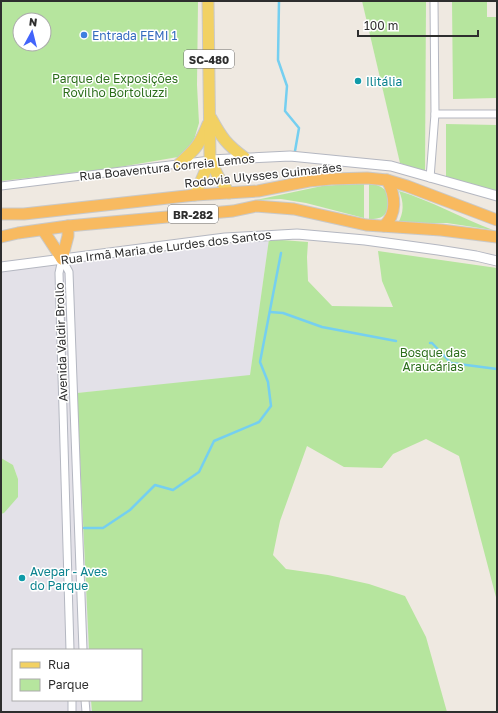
<svg xmlns="http://www.w3.org/2000/svg" width="498" height="713" viewBox="0 0 498 713" font-family="'Golos Text',sans-serif">
  <rect width="100%" height="100%" fill="#efe9e1"/>
  <polygon fill="#e3e1e8" points="269,239 250,376 77,393 89,650 13,650 13,700 91,700 92,712 1,712 1,514 4,513 18,479 13,465 1,458 1,272"/>
  <g fill="#b6e59e" fill-rule="evenodd">
    <path d="M 1,1 L 198,1 L 197,85 L 199,123 L 193,143 L 178,157 L 108,169 L 1,181 ZM 20,20 L 44,20 L 44,44 L 20,44 Z"/>
    <polygon points="362,1 426,1 425,172 400,163"/>
    <polygon points="452,1 487,1 487,17 497,17 497,98 453,99"/>
    <polygon points="446,124 497,125 497,191 446,178"/>
    <polygon points="364,183 364,218 306,203 281,199 256,200 322,186"/>
    <path d="M 369,183 C 380,185 391,190 389,203 C 387,217 381,219 369,219 Z"/>
    <path d="M 399,191 C 432,201 461,218 493,230 L 447,223 L 398,223 C 404,213 404,202 399,191 Z"/>
    <polygon points="269,239 308,242 307,257 308,281 332,306 393,307 382,281 378,251 497,268 497,601 459,456 426,439 393,454 382,468 344,467 307,446 280,521 273,555 286,569 328,575 369,584 405,596 426,637 447,712 92,712 91,700 141,700 141,650 89,650 77,393 250,375"/>
    <polygon points="1,458 13,465 18,479 18,497 4,513 1,514"/>
  </g>
  <g fill="none" stroke-linecap="round" stroke-linejoin="round">
    <g stroke="#75cff0" stroke-width="2.5">
      <polyline points="279,1 278,60 287,86 285,111 299,128 295,151"/>
      <polyline points="270,312 283,313 322,327 396,341"/>
      <polyline points="430,343 432,343 451,363 497,369"/>
      <polyline points="84,528 103,528 130,510 155,485 173,490 199,472 214,441 259,422 271,406 268,382 260,362 281,253"/>
    </g>
    <g stroke="#b4b7c1" stroke-width="9">
      <g id="minor">
        <polyline points="435,114 497,114"/>
        <polyline points="430,178 435,114 434,1"/>
        <polyline points="1,186 210,160"/>
        <polyline points="70,650 59,273 62,259 69,272 83,650"/>
        <polyline points="72,700 72,712"/>
        <polyline points="85,700 86,712"/>
      </g>
    </g>
    <g stroke="#b4b7c1" stroke-width="11">
      <g id="tertiary">
        <polyline points="210,160 290,156 391,166 497,196"/>
        <polyline points="1,267 225,238 297,234 365,240 438,250 476,256 497,261"/>
      </g>
    </g>
    <g stroke="#c9c9c9" stroke-width="13">
      <g id="primary">
        <path d="M 211,118 C 222,138 226,144 245,158"/>
        <polyline points="210,160 218,176 229,193"/>
        <path d="M 179,164 C 196,149 200,144 208,124"/>
        <polyline points="195,195 210,160 208,1"/>
      </g>
    </g>
    <g stroke="#c9c9c9" stroke-width="13">
      <g id="trunk">
        <polyline points="1,214 24,214 195,195 258,191 309,181 331,179 367,178 387,180 407,186 497,220"/>
        <path d="M 384,226 C 397,214 396,196 387,180"/>
        <polyline points="43,230 62,259"/>
        <polyline points="1,237 18,233 68,226 233,211 256,206 294,209 366,225 441,230 497,237"/>
        <polyline points="62,259 68,236 68,226"/>
      </g>
    </g>
    <use href="#minor" stroke="#fff" stroke-width="7"/>
    <use href="#tertiary" stroke="#fff" stroke-width="9"/>
    <use href="#primary" stroke="#f2d163" stroke-width="11"/>
    <use href="#trunk" stroke="#f8ba60" stroke-width="11"/>
  </g>
  <circle fill="#3f7fe0" stroke="#fff" stroke-width="1.5" cx="84" cy="35" r="4"/>
  <g fill="#0f9aa8" stroke="#fff" stroke-width="1.5">
    <circle cx="358" cy="81" r="4"/>
    <circle cx="22" cy="578" r="4"/>
  </g>
  <g text-anchor="middle" dominant-baseline="central" stroke-width="3" stroke-linejoin="round" paint-order="stroke">
    <g fill="#fff" stroke="#6d6d6d" stroke-width="1">
      <rect x="184" y="50" width="50" height="18" rx="3"/>
      <rect x="168" y="205" width="50" height="18" rx="3"/>
    </g>
    <g font-size="11" font-weight="bold" fill="#2e2e2e">
      <text x="209" y="59">SC-480</text>
      <text x="193" y="214">BR-282</text>
    </g>
    <g font-size="12" fill="#366cbe" stroke="#fff" text-anchor="start">
      <text x="92" y="35">Entrada FEMI 1</text>
    </g>
    <g font-size="12" fill="#2c6e1b" stroke="#fff">
      <text x="115" y="78">Parque de Exposições<tspan x="115" dy="14">Rovilho Bortoluzzi</tspan></text>
      <text x="433" y="352">Bosque das<tspan x="433" dy="14">Araucárias</tspan></text>
    </g>
    <g font-size="12" fill="#0d838f" stroke="#fff" text-anchor="start">
      <text x="366" y="81">Ilitália</text>
      <text x="30" y="571">Avepar - Aves<tspan x="30" dy="14">do Parque</tspan></text>
    </g>
    <g font-size="12" fill="#2e2e2e" stroke="#fff">
      <text transform="translate(167 167) rotate(-6)">Rua Boaventura Correia Lemos</text>
      <text transform="translate(263 175) rotate(-6)">Rodovia Ulysses Guimarães</text>
      <text transform="translate(166 247) rotate(-7)">Rua Irmã Maria de Lurdes dos Santos</text>
      <text transform="translate(61 342) rotate(-92)">Avenida Valdir Brollo</text>
    </g>
  </g>
  <rect width="498" height="713" fill="none" stroke="#2e2e2e" stroke-width="4"/>
  <rect x="12" y="649" width="130" height="52" fill="#ffffff" stroke="#ababab"/>
  <rect x="20" y="662" width="20" height="6" fill="#f2d163" stroke="#ababab"/>
  <text x="48" y="669" font-size="12" fill="#2e2e2e">Rua</text>
  <rect x="20" y="679" width="20" height="12" fill="#b6e59e" stroke="#ababab"/>
  <text x="48" y="689" font-size="12" fill="#2e2e2e">Parque</text>
  <g transform="translate(32 32) rotate(7)"><circle r="19" fill="#ffffff" stroke="#ababab"/>
  <path d="M0-3L7 15L0 10L-7 15Z" fill="#4264fb"/>
  <text y="-6" font-size="11" font-weight="bold" text-anchor="middle" fill="#2e2e2e">N</text>
  </g>
  <path d="M358 30v6h120v-6" fill="none" stroke="#2e2e2e" stroke-width="2"/>
  <text x="364" y="30" font-size="12" fill="#2e2e2e" stroke="#ffffff" stroke-width="3" paint-order="stroke">100 m</text>
</svg>
